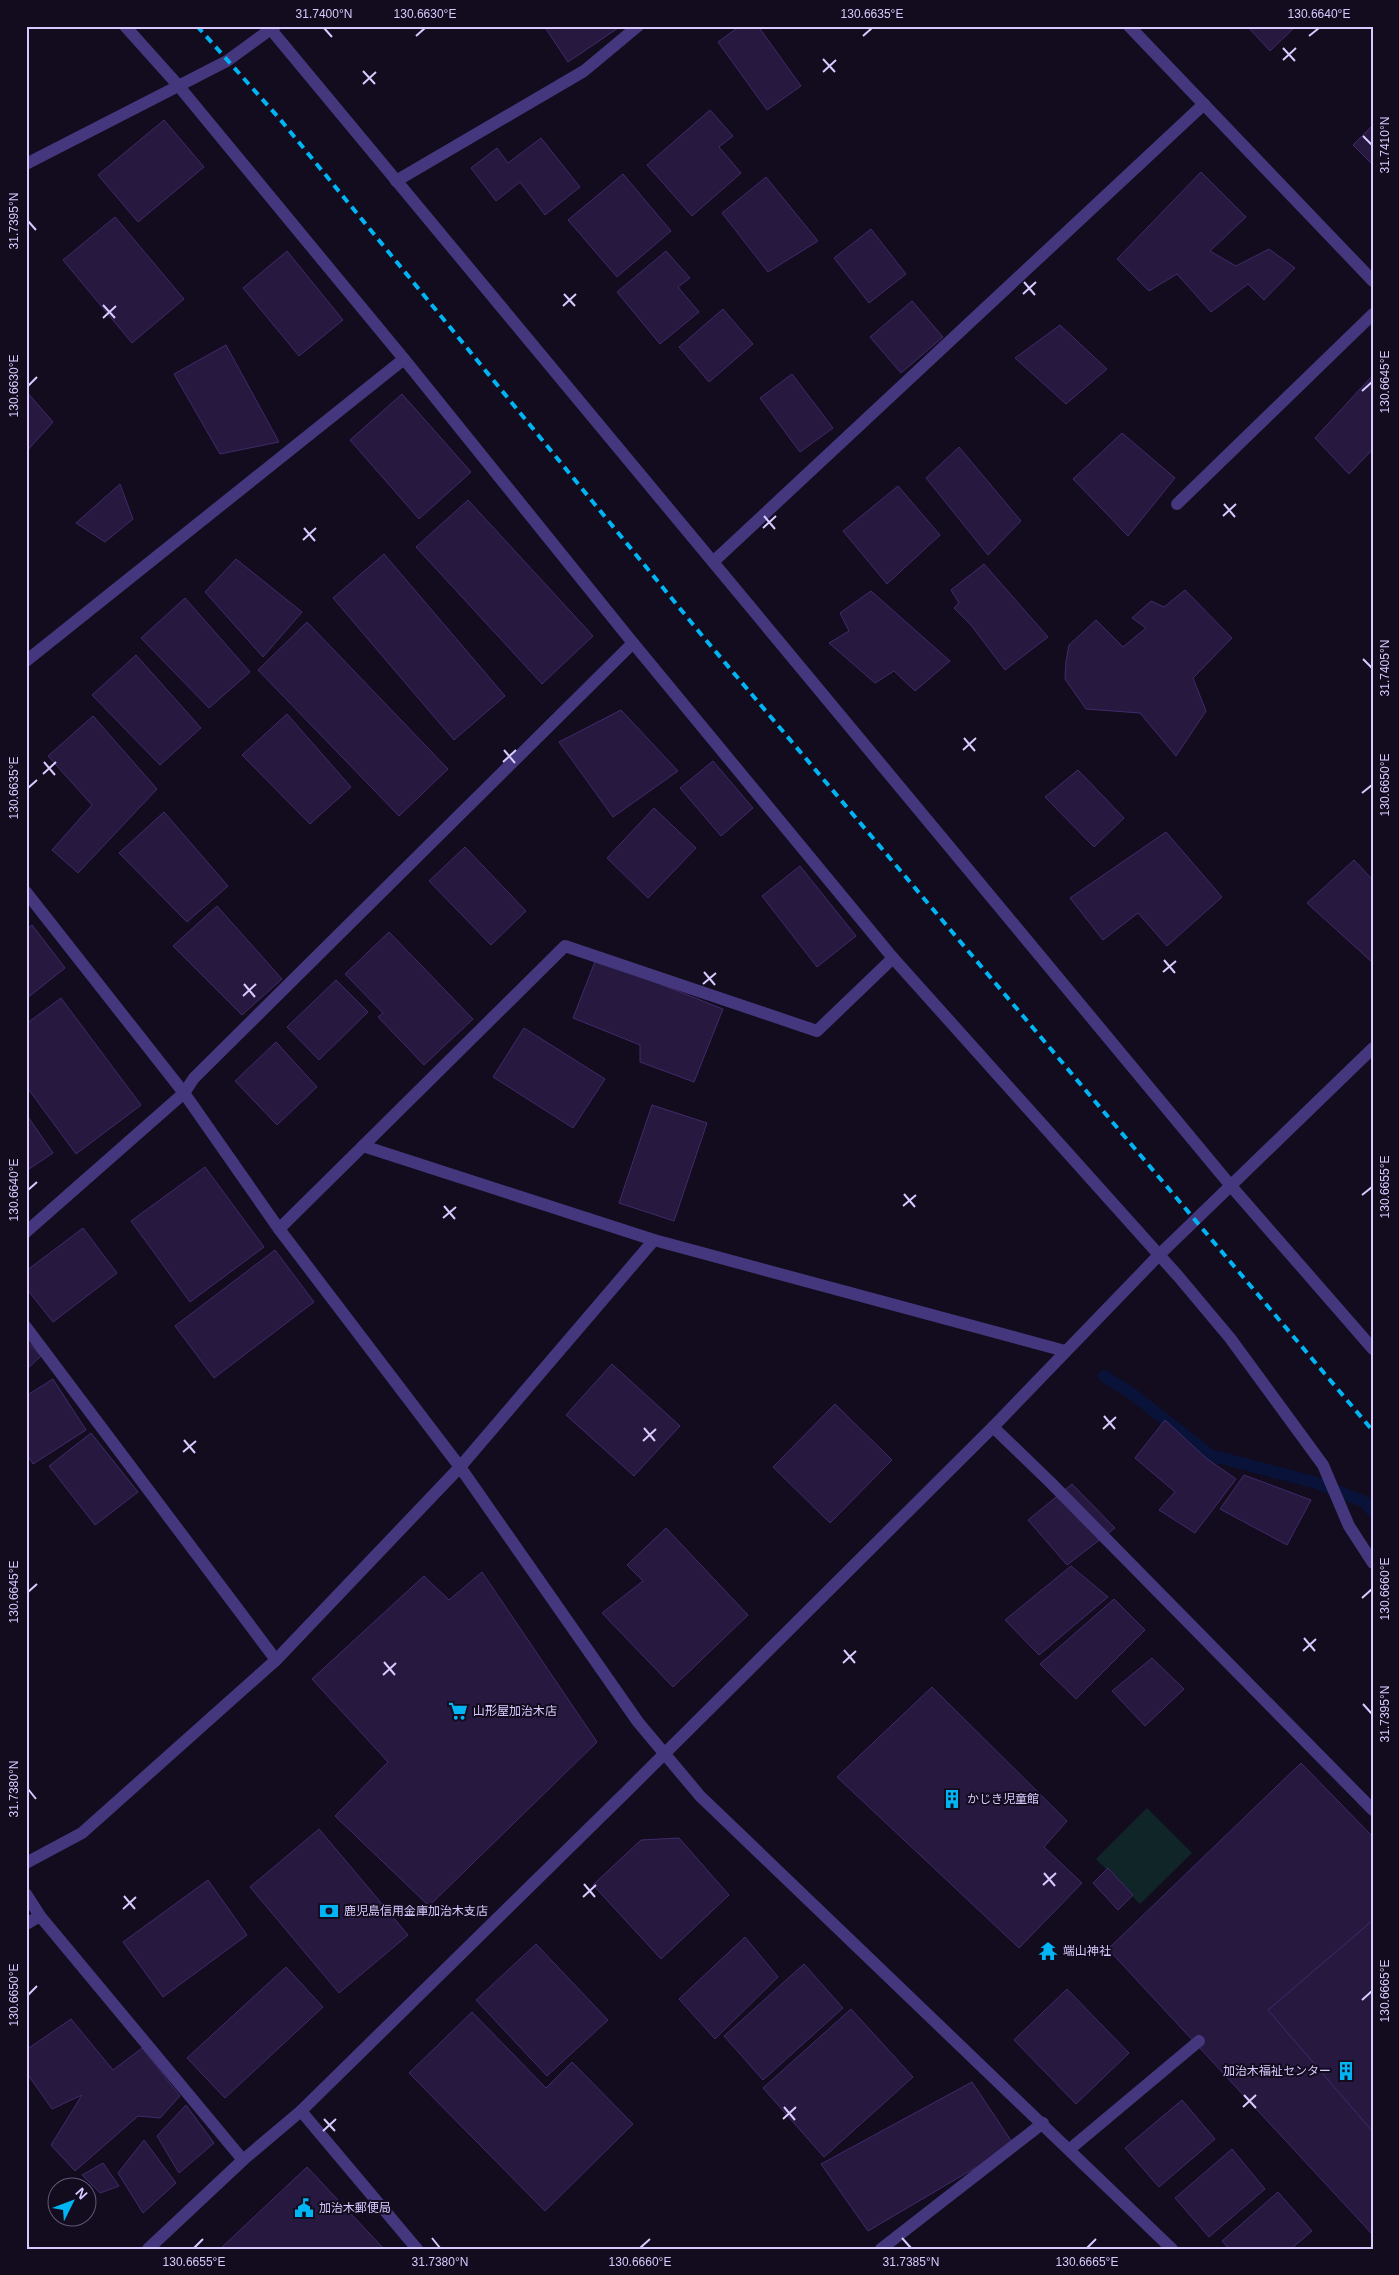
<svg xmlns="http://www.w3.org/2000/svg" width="1399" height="2275" viewBox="0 0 1399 2275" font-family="Helvetica,'Noto Sans JP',sans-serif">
  <rect width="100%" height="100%" fill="#120c1e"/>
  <polygon fill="#0f2528" points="1147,1808 1192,1853 1140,1904 1096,1859"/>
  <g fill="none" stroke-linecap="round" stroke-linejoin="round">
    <polyline stroke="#09133a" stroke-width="12" points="1104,1376 1131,1393 1210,1455 1317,1483 1365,1502 1373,1512"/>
  </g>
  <g fill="#26183f" stroke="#412a6b">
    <polygon points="544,26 621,26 568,62"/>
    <polygon points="740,26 758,26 801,86 767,110 718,42"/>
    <polygon points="1247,26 1296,26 1270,51"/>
    <polygon points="710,110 733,136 719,147 741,173 692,216 647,165"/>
    <polygon points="164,120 204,167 138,222 98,175"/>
    <polygon points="1373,125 1373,165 1353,145"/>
    <polygon points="541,138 580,187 545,215 520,182 496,201 471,168 497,148 508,163"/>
    <polygon points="1201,172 1246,217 1210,251 1236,266 1269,249 1295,268 1264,300 1248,284 1211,312 1177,274 1149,291 1117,259"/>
    <polygon points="623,174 671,231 617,277 568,220"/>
    <polygon points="766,177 818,241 768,272 722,213"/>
    <polygon points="115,217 184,299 132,343 63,260"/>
    <polygon points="871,229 906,274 869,303 834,258"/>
    <polygon points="287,251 343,320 299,356 243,288"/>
    <polygon points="666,251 690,278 678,287 699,312 660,344 617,292"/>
    <polygon points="912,301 943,337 901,373 870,337"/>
    <polygon points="723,309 753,344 709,382 679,347"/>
    <polygon points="1060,325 1107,369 1066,404 1015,358"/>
    <polygon points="226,345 279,442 220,454 174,374"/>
    <polygon points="792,374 833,428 800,452 760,398"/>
    <polygon points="1373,375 1373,449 1349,474 1315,438"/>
    <polygon points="26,391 53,422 26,452"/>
    <polygon points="402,394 471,472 419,519 350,440"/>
    <polygon points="1122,433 1175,478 1128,536 1073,479"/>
    <polygon points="959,447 1021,521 988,555 926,478"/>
    <polygon points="120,484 133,519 105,542 76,523"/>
    <polygon points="898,486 940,535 887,584 843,531"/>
    <polygon points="468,500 593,636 542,684 416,547"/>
    <polygon points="384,554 505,696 454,740 333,598"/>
    <polygon points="236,559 302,612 263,657 205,592"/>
    <polygon points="984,564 1048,637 1005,670 971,625 954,608 959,603 951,590"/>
    <polygon points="1185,590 1232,638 1193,678 1206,711 1176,756 1140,713 1086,709 1065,679 1066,661 1069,645 1096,620 1123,647 1146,628 1132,618 1151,601 1164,607"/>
    <polygon points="871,591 950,661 915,691 894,671 875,683 829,643 849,631 840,613"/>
    <polygon points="185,598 250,672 209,708 141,638"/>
    <polygon points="307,622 448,769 399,816 258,670"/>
    <polygon points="136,655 201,728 160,765 92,695"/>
    <polygon points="621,710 678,771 613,817 559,742"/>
    <polygon points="287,714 351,787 310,824 242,755"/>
    <polygon points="93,716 157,789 78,873 52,850 92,805 48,756"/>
    <polygon points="713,761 753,808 721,836 680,788"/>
    <polygon points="1078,770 1124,818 1094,847 1045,797"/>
    <polygon points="654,808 696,848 648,898 607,858"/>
    <polygon points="164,812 228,886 187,922 119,853"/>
    <polygon points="1166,832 1222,897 1167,946 1138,913 1103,940 1070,898"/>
    <polygon points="465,847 526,911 491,945 429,881"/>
    <polygon points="1354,860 1373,880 1373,963 1307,903"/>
    <polygon points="800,866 856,936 817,967 762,896"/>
    <polygon points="217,906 282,979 242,1015 173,946"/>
    <polygon points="32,925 65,968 26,999 26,930"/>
    <polygon points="389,932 473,1019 424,1065 378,1017 383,1013 345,974"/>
    <polygon points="596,959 723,1009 694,1082 640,1062 640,1045 573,1018"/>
    <polygon points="336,980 368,1012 319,1060 287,1027"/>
    <polygon points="61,998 141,1105 76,1154 26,1086 26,1024"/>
    <polygon points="524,1028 605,1079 573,1128 493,1077"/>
    <polygon points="276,1042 317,1087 277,1125 235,1081"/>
    <polygon points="652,1105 707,1123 674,1221 619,1203"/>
    <polygon points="26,1114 53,1153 26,1171"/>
    <polygon points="205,1167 264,1247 190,1302 131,1221"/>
    <polygon points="83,1228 117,1273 53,1322 26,1288 26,1271"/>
    <polygon points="275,1250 314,1302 214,1378 175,1326"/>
    <polygon points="26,1340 41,1356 26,1370"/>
    <polygon points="612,1364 680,1426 634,1476 566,1415"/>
    <polygon points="53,1379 86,1430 33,1464 26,1453 26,1396"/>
    <polygon points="835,1404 892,1460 830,1523 773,1467"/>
    <polygon points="1165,1420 1206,1458 1236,1479 1195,1533 1159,1510 1175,1492 1135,1458"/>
    <polygon points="91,1433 138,1492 95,1525 49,1466"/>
    <polygon points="1244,1475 1311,1500 1287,1545 1220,1509"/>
    <polygon points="1072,1484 1115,1528 1067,1565 1028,1520"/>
    <polygon points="666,1528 748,1615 673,1687 602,1613 643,1581 627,1565"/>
    <polygon points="1071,1566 1108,1597 1039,1655 1005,1620"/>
    <polygon points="482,1572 597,1742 429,1906 335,1816 388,1762 312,1679 424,1576 449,1600"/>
    <polygon points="1114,1599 1145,1630 1076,1699 1040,1664"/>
    <polygon points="1152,1658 1184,1689 1145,1726 1112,1691"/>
    <polygon points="932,1687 1067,1821 1044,1847 1082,1883 1019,1948 837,1777"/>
    <polygon points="1301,1763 1373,1837 1373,2235 1108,1949"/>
    <polygon points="319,1829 408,1935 339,1993 250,1887"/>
    <polygon points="679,1838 729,1895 661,1959 593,1885 641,1840"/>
    <polygon points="1108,1868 1133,1895 1118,1910 1093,1883"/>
    <polygon points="208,1880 247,1935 163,1997 123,1942"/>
    <polygon points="1373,1920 1373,2132 1268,2010"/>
    <polygon points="745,1937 778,1977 715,2039 679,1999"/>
    <polygon points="536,1944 608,2020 547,2076 476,2000"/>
    <polygon points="804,1964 843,2008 763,2080 724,2036"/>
    <polygon points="286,1967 323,2007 225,2098 187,2058"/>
    <polygon points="1067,1989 1129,2053 1076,2104 1014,2040"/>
    <polygon points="851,2009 913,2077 824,2157 763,2088"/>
    <polygon points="472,2012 546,2088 572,2062 633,2124 545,2211 409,2073"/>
    <polygon points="71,2019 113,2070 142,2048 180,2096 160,2118 138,2116 75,2171 51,2145 82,2095 52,2109 26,2072 26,2050"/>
    <polygon points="972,2082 1014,2145 868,2231 821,2164"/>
    <polygon points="1182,2100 1215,2139 1159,2187 1125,2148"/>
    <polygon points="186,2105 214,2143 179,2173 157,2136"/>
    <polygon points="144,2140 176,2183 143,2213 118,2173"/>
    <polygon points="1232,2149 1265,2189 1209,2237 1175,2198"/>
    <polygon points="103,2163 119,2186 100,2193 82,2175"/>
    <polygon points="307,2167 384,2249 220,2249"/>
    <polygon points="1278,2192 1312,2231 1291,2249 1229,2249 1222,2241"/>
  </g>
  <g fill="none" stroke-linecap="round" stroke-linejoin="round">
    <g stroke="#45377d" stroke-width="12">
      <polyline points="125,26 177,84 404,359 633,643 893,958 1178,1276 1230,1338 1323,1465 1349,1526 1373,1563"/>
      <polyline points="268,26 1231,1186 1373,1349"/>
      <polyline points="1129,26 1373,281"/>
      <polyline points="26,164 227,61 275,26"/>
      <polyline points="396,181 584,71 638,26"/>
      <polyline points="1177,504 1373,314"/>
      <polyline points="713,562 1204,104"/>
      <polyline points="26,661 404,359"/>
      <polyline points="26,892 184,1093 279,1229 460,1467 638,1722 700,1796 1172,2249"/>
      <polyline points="363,1146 565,946 817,1031 893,958"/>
      <polyline points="279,1229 363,1146 654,1240 1065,1351"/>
      <polyline points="26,1232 184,1093 194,1078 633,643"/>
      <polyline points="26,1327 276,1660"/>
      <polyline points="993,1427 1050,1482 1373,1810"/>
      <polyline points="26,1863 82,1833 276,1660 460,1467 654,1240"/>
      <polyline points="26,1894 40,1916 243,2160"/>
      <polyline points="26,1924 40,1916"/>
      <polyline points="301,2111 417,2249"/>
      <polyline points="1070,2149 1199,2041"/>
      <polyline points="148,2249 243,2160 301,2111 629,1789 993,1427 1159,1255 1373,1048"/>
      <polyline points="881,2249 1043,2123"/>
    </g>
    <polyline stroke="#01b4f3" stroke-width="4" stroke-dasharray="8 6" stroke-linecap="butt" points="197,26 279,118 700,633 1373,1431"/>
  </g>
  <path fill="none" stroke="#d8c9ff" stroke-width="2" d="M 324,28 L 332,37M 416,36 L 425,28M 863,36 L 872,28M 1309,36 L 1319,28M 1283,48 L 1295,61M 823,59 L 835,72M 1283,60 L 1296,48M 363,71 L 375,84M 823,72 L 836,60M 363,84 L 376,72M 1363,136 L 1372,145M 28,221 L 36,230M 1024,282 L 1035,295M 564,294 L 575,306M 1023,294 L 1036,282M 103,305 L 115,318M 563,306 L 576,294M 103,318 L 116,306M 28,386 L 37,377M 1362,391 L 1372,382M 1224,504 L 1235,517M 764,516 L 775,529M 1223,516 L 1236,504M 304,528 L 315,541M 763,528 L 776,516M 303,540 L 316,528M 1363,659 L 1372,668M 964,738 L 975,751M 504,750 L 515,763M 963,750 L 976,738M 44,762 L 55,775M 503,762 L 516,750M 43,774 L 56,762M 28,788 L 37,780M 1362,793 L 1372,785M 1164,960 L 1175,973M 704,972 L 715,985M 1163,972 L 1176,961M 244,984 L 255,997M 703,984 L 716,973M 243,996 L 256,984M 28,1190 L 37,1182M 904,1194 L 915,1207M 1362,1195 L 1372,1187M 444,1206 L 455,1219M 903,1206 L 916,1195M 443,1218 L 456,1207M 1104,1416 L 1115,1429M 644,1428 L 655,1441M 1103,1429 L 1116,1417M 184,1440 L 195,1453M 643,1441 L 656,1429M 183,1452 L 196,1441M 28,1592 L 37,1584M 1362,1598 L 1372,1589M 1304,1638 L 1315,1651M 844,1650 L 855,1663M 1303,1651 L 1316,1639M 384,1662 L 395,1675M 843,1663 L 856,1651M 383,1675 L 396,1663M 1363,1704 L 1372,1714M 28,1789 L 36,1799M 1044,1873 L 1055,1886M 584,1884 L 595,1897M 1043,1885 L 1056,1873M 124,1896 L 135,1909M 583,1897 L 596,1885M 123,1909 L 136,1897M 28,1995 L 37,1986M 1362,2000 L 1372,1991M 1244,2095 L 1256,2108M 784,2107 L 795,2120M 1243,2107 L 1256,2095M 324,2119 L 335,2131M 783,2119 L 796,2107M 323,2131 L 336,2119M 432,2238 L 440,2248M 902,2238 L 911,2248M 194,2248 L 203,2239M 640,2248 L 650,2239M 1087,2248 L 1096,2239"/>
  <defs>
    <g id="supermarket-bare" transform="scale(1.5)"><path d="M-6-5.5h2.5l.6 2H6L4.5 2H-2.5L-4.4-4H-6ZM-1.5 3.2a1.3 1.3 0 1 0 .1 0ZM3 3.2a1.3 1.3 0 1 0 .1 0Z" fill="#01b4f3" stroke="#120c1e" stroke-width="2.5" paint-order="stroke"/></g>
    <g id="building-bare" transform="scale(1.5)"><path d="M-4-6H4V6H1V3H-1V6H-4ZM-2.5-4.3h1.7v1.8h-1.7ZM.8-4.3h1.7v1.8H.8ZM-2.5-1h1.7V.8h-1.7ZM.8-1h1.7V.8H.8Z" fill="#01b4f3" stroke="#120c1e" stroke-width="2.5" paint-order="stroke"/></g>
    <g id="bank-bare" transform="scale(1.5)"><path d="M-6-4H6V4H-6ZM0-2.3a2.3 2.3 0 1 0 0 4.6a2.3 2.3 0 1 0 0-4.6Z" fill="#01b4f3" stroke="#120c1e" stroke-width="2.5" paint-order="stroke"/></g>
    <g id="temple-bare" transform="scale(1.5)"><path d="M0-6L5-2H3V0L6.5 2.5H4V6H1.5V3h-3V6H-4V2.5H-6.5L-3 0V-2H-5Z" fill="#01b4f3" stroke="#120c1e" stroke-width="2.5" paint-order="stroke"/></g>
    <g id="civic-bare" transform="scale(1.5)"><path d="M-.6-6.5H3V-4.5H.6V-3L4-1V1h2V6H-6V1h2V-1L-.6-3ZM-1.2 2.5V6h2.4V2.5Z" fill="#01b4f3" stroke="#120c1e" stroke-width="2.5" paint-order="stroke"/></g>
  </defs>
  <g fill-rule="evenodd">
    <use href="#supermarket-bare" x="458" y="1711"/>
    <use href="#building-bare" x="952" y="1799"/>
    <use href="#bank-bare" x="329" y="1911"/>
    <use href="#temple-bare" x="1048" y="1951"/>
    <use href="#building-bare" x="1346" y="2071"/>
    <use href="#civic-bare" x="304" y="2208"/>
  </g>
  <g text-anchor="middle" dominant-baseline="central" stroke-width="4" stroke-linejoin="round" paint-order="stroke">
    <g font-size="12" fill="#d8c9ff" stroke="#120c1e" text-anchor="start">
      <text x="473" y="1711">山形屋加治木店</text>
      <text x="967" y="1799">かじき児童館</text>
      <text x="344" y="1911">鹿児島信用金庫加治木支店</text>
      <text x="1063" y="1951">端山神社</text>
      <text x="1331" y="2071" text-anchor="end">加治木福祉センター</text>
      <text x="319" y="2208">加治木郵便局</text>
    </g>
  </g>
  <rect width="1399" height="2275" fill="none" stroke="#120c1e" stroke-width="55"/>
  <g transform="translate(72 2202) rotate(48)"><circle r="24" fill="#120c1e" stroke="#615878"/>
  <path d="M0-4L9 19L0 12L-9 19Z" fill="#01b4f3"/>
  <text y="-8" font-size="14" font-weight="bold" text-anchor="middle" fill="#d8c9ff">N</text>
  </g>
  <rect x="28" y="28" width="1344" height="2220" fill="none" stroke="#d8c9ff" stroke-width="2"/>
  <g font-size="12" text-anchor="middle" fill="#d8c9ff">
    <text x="324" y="18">31.7400°N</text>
    <text x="425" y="18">130.6630°E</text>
    <text x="872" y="18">130.6635°E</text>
    <text x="1319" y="18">130.6640°E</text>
    <text transform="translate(1385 145) rotate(-90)" y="4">31.7410°N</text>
    <text transform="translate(14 221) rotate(-90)" y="4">31.7395°N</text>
    <text transform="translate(1385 382) rotate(-90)" y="4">130.6645°E</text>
    <text transform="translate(14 386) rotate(-90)" y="4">130.6630°E</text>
    <text transform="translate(1385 668) rotate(-90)" y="4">31.7405°N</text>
    <text transform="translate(1385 785) rotate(-90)" y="4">130.6650°E</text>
    <text transform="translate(14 788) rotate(-90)" y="4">130.6635°E</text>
    <text transform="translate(1385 1187) rotate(-90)" y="4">130.6655°E</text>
    <text transform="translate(14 1190) rotate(-90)" y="4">130.6640°E</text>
    <text transform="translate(1385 1589) rotate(-90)" y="4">130.6660°E</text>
    <text transform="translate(14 1592) rotate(-90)" y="4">130.6645°E</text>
    <text transform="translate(1385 1714) rotate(-90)" y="4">31.7395°N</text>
    <text transform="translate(14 1789) rotate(-90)" y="4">31.7380°N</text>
    <text transform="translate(1385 1991) rotate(-90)" y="4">130.6665°E</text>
    <text transform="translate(14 1995) rotate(-90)" y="4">130.6650°E</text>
    <text x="194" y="2266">130.6655°E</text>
    <text x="440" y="2266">31.7380°N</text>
    <text x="640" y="2266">130.6660°E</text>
    <text x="911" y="2266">31.7385°N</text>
    <text x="1087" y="2266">130.6665°E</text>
  </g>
</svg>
